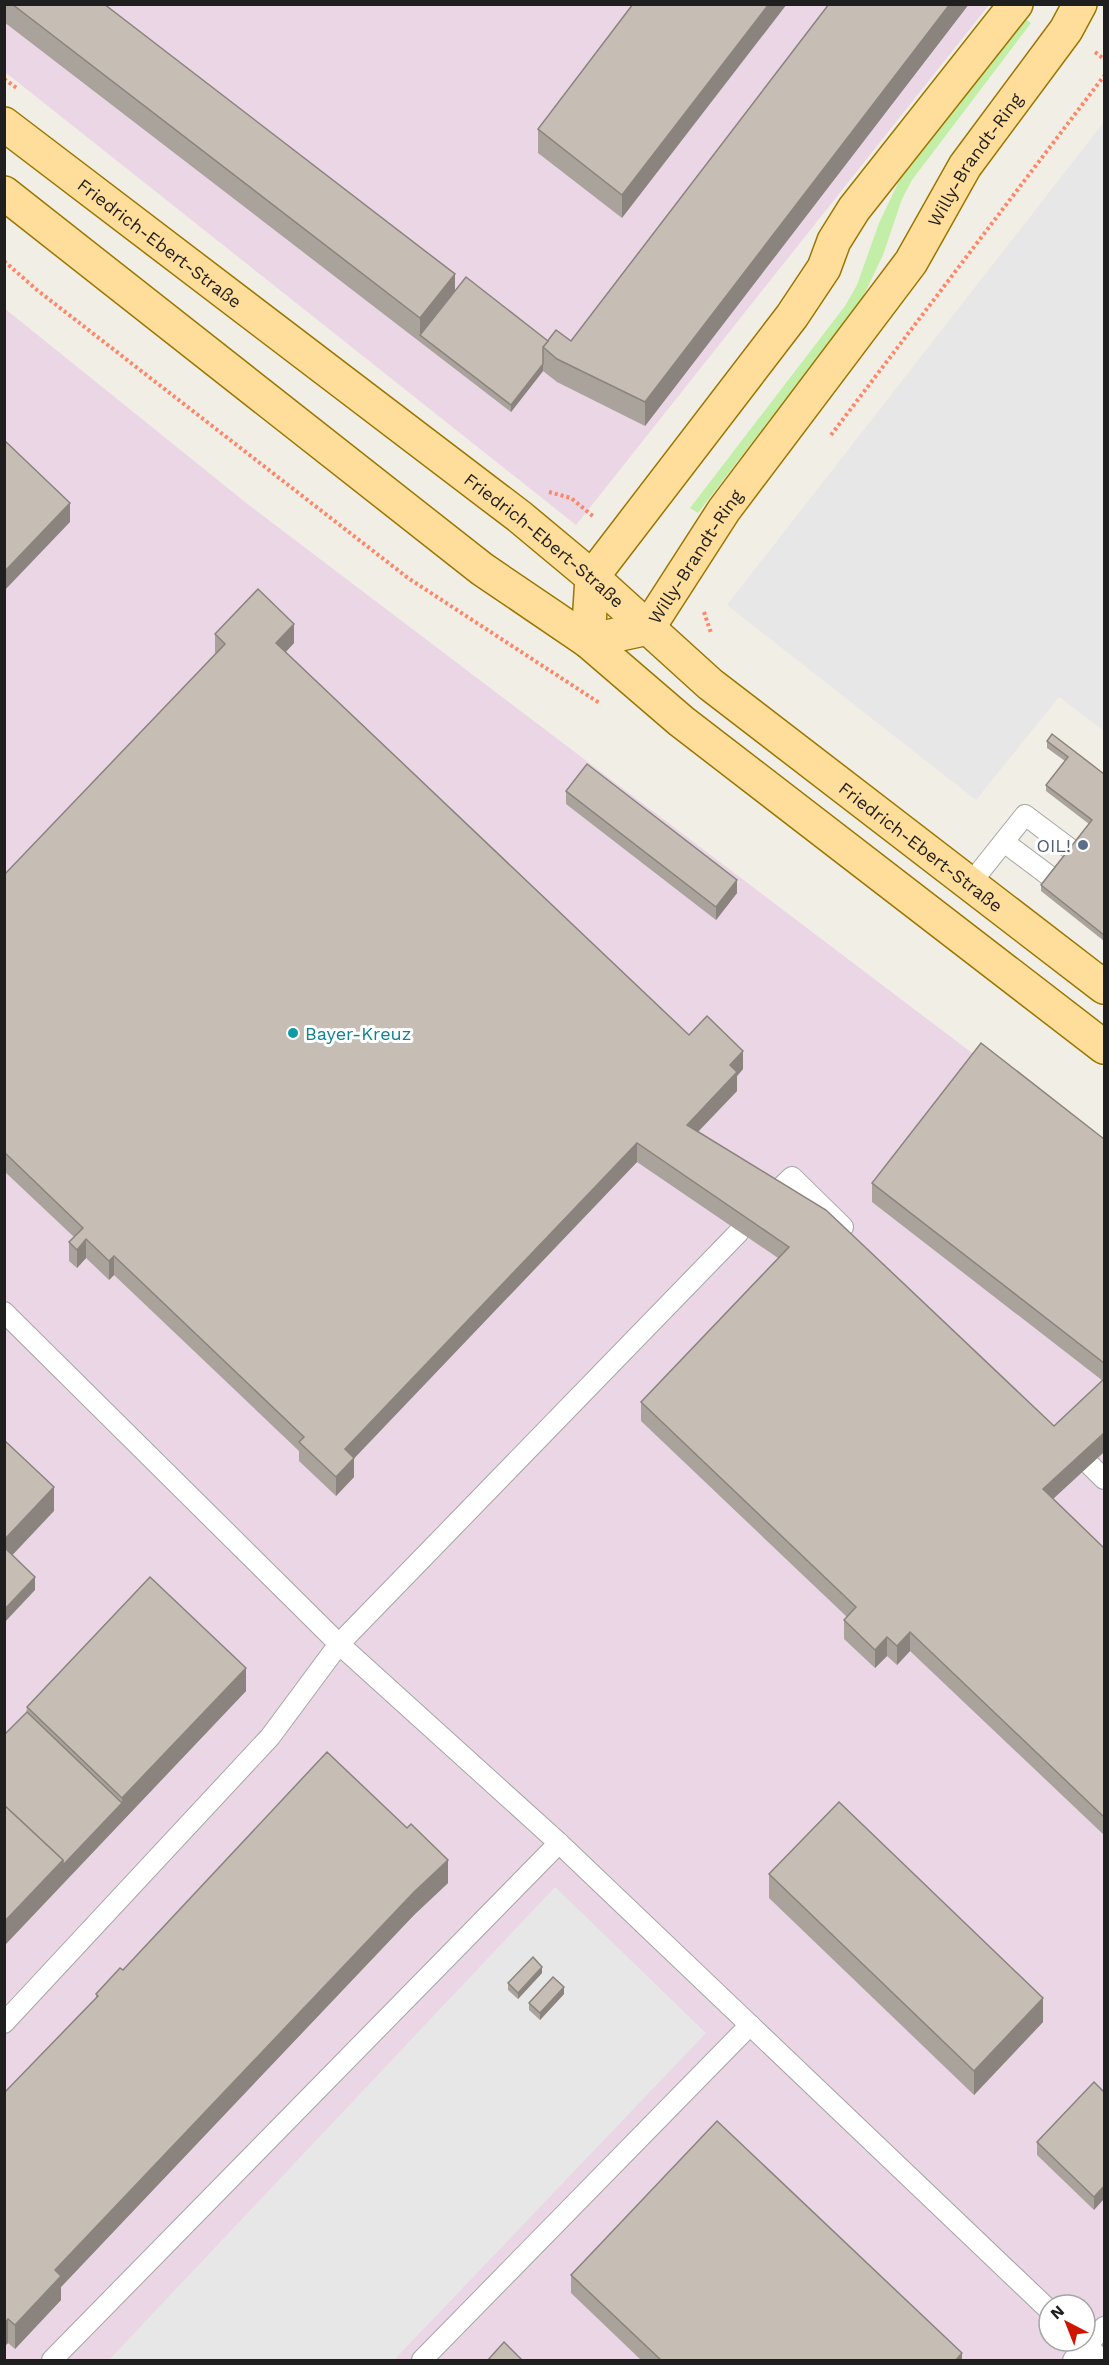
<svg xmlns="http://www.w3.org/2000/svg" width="1109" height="2365" viewBox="0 0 1109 2365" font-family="'Work Sans',sans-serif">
  <rect width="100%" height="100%" fill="#f1eee5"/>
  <g fill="#ead6e5" fill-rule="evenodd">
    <polygon points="4,5 989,5 576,525 5,72"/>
    <path d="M 4,308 L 250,506 L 1104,1153 L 1104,2360 L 5,2360 ZM 1049,2305 L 1085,2305 L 1085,2341 L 1049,2341 Z"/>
  </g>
  <polygon fill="#c3eea8" points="1024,18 1031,23 912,180 902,199 883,255 863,297 698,513 690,508 845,306 857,285 879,223 899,181"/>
  <g fill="#e7e7e7">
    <polygon points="1104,122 1104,731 1059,697 976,800 727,605"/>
    <polygon points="555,1887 706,2033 394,2360 109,2360"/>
  </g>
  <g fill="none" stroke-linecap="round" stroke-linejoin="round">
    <g stroke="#a6a6a6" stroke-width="22">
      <g id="service">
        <polyline points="1004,842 1052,878"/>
        <polyline points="970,884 1025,815 1073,851"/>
        <polyline points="772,1196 792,1177 843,1227"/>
        <polyline points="4,1312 339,1644 559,1843 1049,2310"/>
        <polyline points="1090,1465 1104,1479"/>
        <polyline points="4,2023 270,1737 339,1644 739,1232"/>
        <polyline points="1082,2341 1102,2360"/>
        <polyline points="52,2360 559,1843"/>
        <polyline points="422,2360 750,2025"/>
        <polyline points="1073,2360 1104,2327"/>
      </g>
    </g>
    <g stroke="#9b7600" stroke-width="36">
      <g id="primary">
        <path id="s1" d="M 4,124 L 520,517 L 592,577 L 710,684 L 1104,987"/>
        <polyline points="4,193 482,569 588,641 681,721 1104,1047"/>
        <path id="s2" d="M 588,641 L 648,628 L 724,510 L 911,262 L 965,166 L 1066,30 L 1080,4"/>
        <polyline points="588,641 592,577 792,316 824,268 834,241 854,209 1016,4"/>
      </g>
    </g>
    <g stroke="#ff8668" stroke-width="4" stroke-dasharray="3 3" stroke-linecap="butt">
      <polyline points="1095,52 1104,59"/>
      <polyline points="4,79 18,89"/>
      <polyline points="4,261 37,290 408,578 601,704"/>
      <polyline points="831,435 1104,76"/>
      <polyline points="549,492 571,498 594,517"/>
      <polyline points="704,612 711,633"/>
    </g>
    <use href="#service" stroke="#fff" stroke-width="20"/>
    <use href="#primary" stroke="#ffde9c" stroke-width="33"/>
  </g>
  <g fill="#aaa39b">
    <polygon points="4,4 104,4 455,291 548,341 571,341 829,4 969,4 645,426 557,382 543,371 511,412 4,22"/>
    <polygon points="633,4 622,218 538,153 538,129"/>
    <polygon points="215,634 294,643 286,652 689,1035 743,1069 737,1076 737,1091 698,1132 1054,1426 1103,1381 872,1202 872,1183 1104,1139 1104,1452 1053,1499 1104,1548 1104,1835 910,1651 897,1665 887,1656 875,1668 844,1639 844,1620 847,1617 641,1421 641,1402 778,1258 637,1162 354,1458 354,1477 336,1496 299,1461 299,1451 114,1275 109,1280 86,1258 77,1268 69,1261 69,1242 74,1237 4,1171 4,875 216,654 215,653"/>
    <polygon points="1047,741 1104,774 1104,941 1041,891 1041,885 1089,824 1046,791 1046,785 1065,761 1047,748"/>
    <polygon points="566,791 737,893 716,920 566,804"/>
    <polygon points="246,1691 4,1946 27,1707"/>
    <polygon points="769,1874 1043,2022 974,2095 769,1898"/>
    <polygon points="448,1883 414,1915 61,2287 61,2300 15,2349 8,2343 4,2347 4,2093 96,1998 96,1994 123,1970"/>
    <polygon points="542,1973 518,1999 508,1990 508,1983"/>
    <polygon points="564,1994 540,2020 529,2010 529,2003"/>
    <polygon points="1104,2092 1094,2210 1037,2155 1037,2142"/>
    <polygon points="571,2275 962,2361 642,2361 571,2293"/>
  </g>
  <g fill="#8b847e">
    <polygon points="769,4 787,4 622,218 622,195"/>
    <polygon points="950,4 969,4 645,426 645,402"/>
    <polygon points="455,274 455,298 420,335 420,318"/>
    <polygon points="543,364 543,371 511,412 511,405"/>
    <polygon points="70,503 70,522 4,591 4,572"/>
    <polygon points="294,624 294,643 276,662 276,643"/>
    <polygon points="737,880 737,893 716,920 716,907"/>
    <polygon points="743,1051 743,1069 737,1076 737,1091 687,1143 687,1125 730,1065"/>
    <polygon points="637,1143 637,1162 345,1468 345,1449"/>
    <polygon points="86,1239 86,1258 77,1268 77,1250"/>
    <polygon points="114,1256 114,1275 109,1280 109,1261"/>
    <polygon points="1104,1433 1104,1452 1043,1508 1043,1489"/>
    <polygon points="354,1458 354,1477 336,1496 336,1477"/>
    <polygon points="54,1487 54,1511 4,1564 4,1540"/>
    <polygon points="35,1577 35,1590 4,1623 4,1610"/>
    <polygon points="910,1632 910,1651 897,1665 897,1646"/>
    <polygon points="887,1637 887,1656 875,1668 875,1650"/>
    <polygon points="246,1668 246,1691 4,1946 4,1922 63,1860 122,1803 122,1798"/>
    <polygon points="448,1860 448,1883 414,1915 61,2287 61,2300 15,2349 15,2325 55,2270 414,1892"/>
    <polygon points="542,1967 542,1973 518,1999 518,1993"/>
    <polygon points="564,1987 564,1994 540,2020 540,2013"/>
    <polygon points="1043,1998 1043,2022 974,2095 974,2071"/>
    <polygon points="1104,2186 1104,2199 1094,2210 1094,2197"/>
    <polygon points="8,2319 8,2343 4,2347 4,2323"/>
    <polygon points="962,2353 962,2361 955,2361"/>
  </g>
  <g fill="#c6bdb4" stroke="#8b847e" stroke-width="1.5">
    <polygon points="12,4 104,4 455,274 420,318"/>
    <polygon points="633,4 769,4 622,195 538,129"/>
    <polygon points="829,4 950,4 645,402 557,359 543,347 556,330 571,341"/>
    <polygon points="466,277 548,341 543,347 543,364 511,405 420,335"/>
    <polygon points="4,440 70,503 4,572"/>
    <polygon points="258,589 294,624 276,643 689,1035 707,1016 743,1051 730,1065 737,1072 687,1125 826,1210 1054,1426 1104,1379 1104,1433 1043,1489 1104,1548 1104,1817 910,1632 897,1646 887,1637 875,1650 844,1620 856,1607 641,1402 789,1247 637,1143 345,1449 354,1458 336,1477 299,1442 304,1437 114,1256 109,1261 86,1239 77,1250 69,1242 83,1228 4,1152 4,875 225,644 215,634"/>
    <polygon points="1052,734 1104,774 1104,935 1041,885 1092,820 1046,785 1068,757 1047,741"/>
    <polygon points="587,764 737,880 716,907 566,791"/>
    <polygon points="981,1043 1104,1139 1104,1363 872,1183"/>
    <polygon points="4,1440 54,1487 4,1540"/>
    <polygon points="6,1549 35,1577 4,1610 4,1551"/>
    <polygon points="150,1577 246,1668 122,1798 27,1707"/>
    <polygon points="27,1712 122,1803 63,1865 63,1860 4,1805 4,1735"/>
    <polygon points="327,1752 407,1828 411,1824 448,1860 414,1892 55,2270 61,2276 15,2325 8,2319 4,2323 4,2093 98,1996 96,1994 120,1968 123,1970"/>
    <polygon points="839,1802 1043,1998 974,2071 769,1874"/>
    <polygon points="4,1805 63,1860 4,1922"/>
    <polygon points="533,1957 542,1967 518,1993 508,1983"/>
    <polygon points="553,1977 564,1987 540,2013 529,2003"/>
    <polygon points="1094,2082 1104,2092 1104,2186 1094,2197 1037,2142"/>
    <polygon points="717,2121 962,2353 955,2361 662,2361 571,2275"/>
    <polygon points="504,2342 523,2361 487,2361"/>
  </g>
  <circle fill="#5c6f8a" stroke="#fff" stroke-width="2" cx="1083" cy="845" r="6"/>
  <circle fill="#0f9aa8" stroke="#fff" stroke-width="2" cx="293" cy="1033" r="6"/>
  <g text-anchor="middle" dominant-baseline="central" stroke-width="6" stroke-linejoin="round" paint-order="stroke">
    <g font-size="18" fill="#1f1f1f" stroke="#fff">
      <text stroke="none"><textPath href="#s2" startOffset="633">Willy-Brandt-Ring</textPath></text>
      <text stroke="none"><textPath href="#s1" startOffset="196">Friedrich-Ebert-Straße</textPath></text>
      <text stroke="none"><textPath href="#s1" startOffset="682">Friedrich-Ebert-Straße</textPath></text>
      <text stroke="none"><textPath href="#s2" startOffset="147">Willy-Brandt-Ring</textPath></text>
      <text stroke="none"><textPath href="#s1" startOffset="1168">Friedrich-Ebert-Straße</textPath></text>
    </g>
    <g font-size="18" fill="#4e5e75" stroke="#fff" text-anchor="end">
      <text x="1071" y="845">OIL!</text>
    </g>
    <g font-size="18" fill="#0d838f" stroke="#fff" text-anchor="start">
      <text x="305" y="1033">Bayer-Kreuz</text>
    </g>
  </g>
  <rect width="1109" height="2365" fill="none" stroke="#1f1f1f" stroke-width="12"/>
  <g transform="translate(1067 2323) rotate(318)"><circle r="28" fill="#ffffff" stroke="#a5a5a5" stroke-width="1.5"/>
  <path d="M0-4.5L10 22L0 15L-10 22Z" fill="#cf1400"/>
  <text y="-9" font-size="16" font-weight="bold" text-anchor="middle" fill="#1f1f1f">N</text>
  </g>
</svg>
